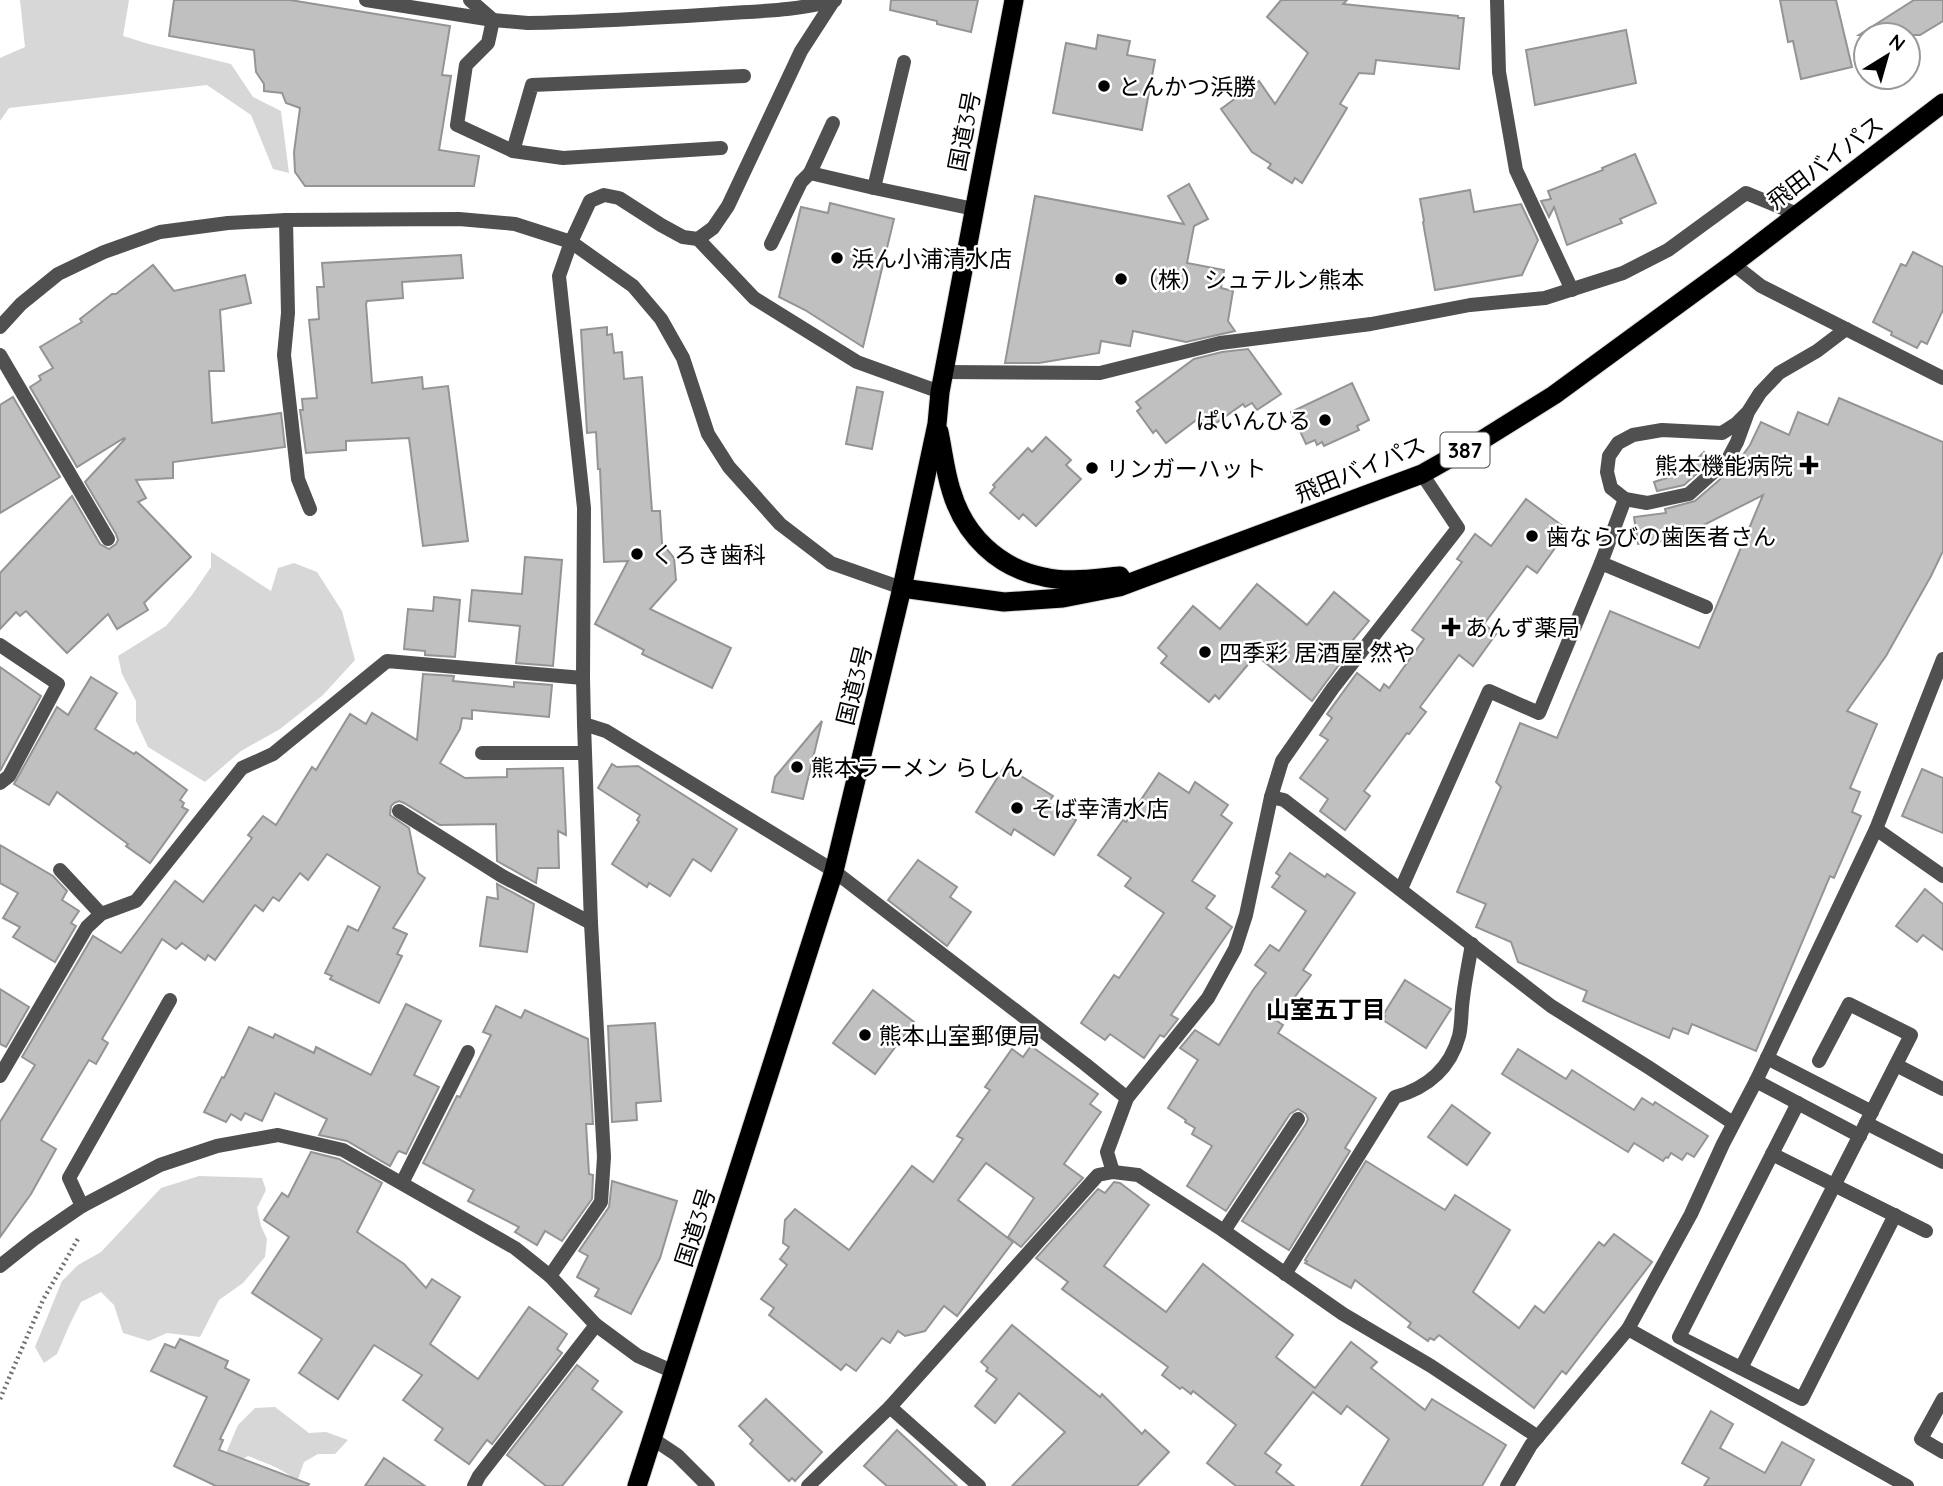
<svg xmlns="http://www.w3.org/2000/svg" width="1943" height="1486" viewBox="0 0 1943 1486" font-family="Quicksand,'Noto Sans JP',sans-serif">
  <rect width="100%" height="100%" fill="#fff"/>
  <g fill="#d7d7d7">
    <polygon points="20,0 129,0 123,36 149,44 231,64 253,97 281,111 289,173 273,169 251,115 207,85 9,108 0,121 0,58 25,47"/>
    <polygon points="211,552 271,591 278,568 294,563 317,572 342,611 355,660 323,695 280,729 241,751 205,782 148,747 136,721 136,701 122,674 118,656 166,626 192,595 211,567"/>
    <polygon points="199,1176 262,1178 266,1190 257,1208 261,1226 267,1239 265,1257 243,1283 219,1300 200,1337 167,1333 149,1341 123,1333 114,1305 101,1292 81,1302 69,1326 57,1354 44,1363 35,1347 62,1281 78,1265 101,1252 161,1188"/>
    <path d="M 275,1407 L 309,1433 L 326,1432 L 348,1440 L 335,1454 L 318,1454 L 304,1462 L 297,1482 C 284,1468 265,1463 248,1456 L 236,1463 L 226,1486 L 212,1486 L 238,1425 L 255,1408 Z"/>
  </g>
  <g fill="#c0c0c0" stroke="#949494" stroke-width="2">
    <polygon points="174,0 290,0 450,26 442,75 451,76 439,150 479,156 474,186 305,186 295,172 294,152 300,108 286,103 282,93 264,91 264,84 256,72 254,50 169,36"/>
    <polygon points="891,0 978,0 971,32 937,24 937,21 890,10"/>
    <polygon points="1281,0 1347,0 1343,4 1458,16 1458,18 1464,18 1459,69 1376,60 1374,74 1359,73 1340,104 1347,108 1302,183 1295,178 1292,183 1268,168 1271,164 1252,152 1221,109 1259,81 1275,104 1308,53 1267,17"/>
    <polygon points="1780,0 1836,0 1852,67 1801,79 1793,41 1788,42"/>
    <polygon points="1914,0 1943,0 1943,21 1920,35 1859,35"/>
    <polygon points="1626,30 1636,83 1535,105 1526,50"/>
    <polygon points="1098,35 1130,41 1127,55 1155,60 1142,130 1053,113 1066,43 1096,49"/>
    <polygon points="1635,154 1656,203 1620,219 1622,223 1567,245 1554,207 1549,217 1541,201 1551,199 1548,191 1603,170 1602,168"/>
    <polygon points="1189,184 1208,219 1194,226 1187,263 1224,270 1221,288 1233,291 1228,321 1235,331 1186,342 1133,331 1130,346 1101,341 1099,353 1039,363 1005,363 1035,196 1184,224 1168,196"/>
    <polygon points="1470,190 1474,212 1521,204 1538,240 1522,275 1435,290 1423,222 1424,221 1420,199"/>
    <polygon points="830,203 894,219 863,347 805,310 779,297 801,207 828,213"/>
    <polygon points="1913,252 1943,267 1943,310 1927,344 1921,341 1917,348 1891,335 1892,332 1873,322 1901,264 1906,266"/>
    <polygon points="461,255 463,278 402,282 403,298 367,301 366,304 372,383 422,377 423,389 448,386 468,541 423,546 409,438 346,441 346,450 306,453 300,410 303,410 302,399 317,398 309,320 319,319 317,287 324,287 322,263"/>
    <polygon points="153,265 174,291 245,275 251,303 220,310 224,371 209,371 212,423 281,413 285,447 173,462 173,478 136,480 146,498 138,502 191,557 144,603 148,610 117,629 108,614 67,653 26,611 20,616 16,612 0,629 0,573 72,496 100,544 109,549 116,544 118,540 116,534 85,482 125,439 124,438 77,467 30,387 41,380 39,376 53,368 40,347 82,322 80,319 112,294 116,294"/>
    <polygon points="607,327 607,335 612,334 614,353 622,352 624,379 642,377 652,511 660,511 662,543 674,558 676,580 650,609 731,648 712,688 642,654 644,650 595,624 628,561 604,562 600,469 598,469 596,432 587,433 581,330"/>
    <polygon points="1248,349 1281,394 1257,410 1252,403 1245,407 1243,404 1212,426 1206,417 1201,421 1199,418 1166,443 1156,430 1153,433 1137,411 1141,408 1136,402 1194,359 1222,352"/>
    <polygon points="1352,383 1369,420 1357,426 1359,430 1324,446 1322,442 1317,445 1315,440 1306,444 1291,412"/>
    <polygon points="857,387 883,392 872,449 846,444"/>
    <polygon points="13,397 60,477 0,513 0,405"/>
    <polygon points="1839,398 1943,442 1943,551 1931,576 1886,656 1847,711 1877,724 1850,788 1860,792 1852,812 1861,816 1834,878 1830,876 1756,1051 1692,1024 1688,1034 1673,1028 1669,1038 1583,1001 1587,991 1518,962 1511,942 1476,927 1486,904 1457,892 1501,787 1496,782 1520,723 1557,738 1610,611 1699,648 1763,495 1688,533 1662,541 1638,544 1634,517 1666,513 1665,509 1695,501 1725,475 1727,477 1750,445 1761,422 1789,435 1798,412 1828,425"/>
    <polygon points="1046,437 1071,460 1066,465 1081,479 1036,526 1023,514 1019,519 990,493 995,487 993,485 1028,448 1032,452"/>
    <polygon points="1704,452 1712,460 1684,485 1657,491 1654,482 1673,476 1690,466"/>
    <polygon points="1526,499 1568,530 1537,573 1527,566 1484,624 1496,634 1473,666 1459,655 1420,707 1426,712 1409,734 1407,733 1364,791 1370,796 1345,830 1320,811 1328,799 1300,778 1328,740 1320,735 1332,718 1327,714 1357,673 1380,691 1384,684 1389,688 1424,639 1412,630 1462,562 1457,559 1475,534 1491,546"/>
    <polygon points="525,557 562,560 553,666 516,663 520,626 469,621 472,590 522,594"/>
    <polygon points="1257,584 1307,625 1334,592 1369,621 1337,659 1341,662 1312,701 1256,655 1219,699 1215,695 1209,702 1161,663 1167,656 1158,648 1193,606 1220,629"/>
    <polygon points="434,597 460,600 455,657 425,655 425,651 404,649 408,609 433,611"/>
    <polygon points="0,667 41,696 0,771"/>
    <polygon points="423,674 454,676 453,681 514,687 514,682 552,685 549,717 472,710 472,719 462,718 460,729 440,763 465,778 507,777 507,769 563,768 566,835 558,831 559,868 538,868 536,883 497,861 496,824 440,825 404,803 399,801 394,803 391,806 390,815 409,828 418,873 425,878 393,928 407,934 397,954 402,956 379,1003 330,979 332,976 325,973 348,926 358,931 380,887 327,854 308,880 300,873 279,901 273,897 263,911 255,905 215,960 208,955 205,960 182,943 176,949 162,939 102,1039 108,1043 96,1064 89,1060 41,1140 56,1149 31,1194 0,1237 0,1122 35,1065 22,1057 93,936 121,953 175,881 203,902 252,838 248,835 263,816 276,825 312,767 316,770 350,714 366,724 372,713 417,740"/>
    <polygon points="91,677 117,693 95,729 134,754 136,752 187,790 180,800 184,803 182,807 188,810 150,863 126,846 128,844 57,792 49,805 14,784 57,707 68,715"/>
    <polygon points="822,721 803,799 772,792 775,777"/>
    <polygon points="612,764 617,767 638,766 737,829 711,871 693,859 670,896 649,883 647,887 612,864 639,822 637,820 640,815 598,788"/>
    <polygon points="1005,766 1053,796 1048,803 1076,820 1054,855 1014,829 1011,835 976,812"/>
    <polygon points="1922,769 1943,778 1943,833 1902,816"/>
    <polygon points="1159,773 1189,793 1195,782 1228,805 1221,815 1232,823 1192,881 1215,896 1206,908 1232,927 1171,1015 1178,1019 1164,1037 1160,1035 1144,1058 1110,1034 1105,1040 1081,1023 1114,975 1119,978 1164,913 1125,886 1131,878 1098,855 1123,820 1126,822"/>
    <polygon points="0,845 53,876 67,891 62,900 79,911 71,923 76,926 55,962 13,937 20,927 3,918 18,893 0,883"/>
    <polygon points="1290,853 1325,877 1327,874 1355,893 1303,970 1311,975 1277,1021 1283,1025 1278,1033 1376,1098 1345,1148 1350,1151 1289,1250 1242,1221 1306,1124 1308,1119 1306,1114 1298,1109 1290,1114 1226,1211 1187,1186 1212,1146 1192,1134 1195,1128 1185,1122 1186,1120 1168,1108 1198,1060 1180,1048 1195,1030 1219,1045 1253,990 1266,973 1255,965 1270,945 1279,951 1306,911 1272,887 1280,876 1276,873"/>
    <polygon points="918,860 957,887 950,897 971,912 947,946 888,900"/>
    <polygon points="497,884 534,904 527,952 480,946 487,897 498,899"/>
    <polygon points="1925,889 1943,904 1943,950 1923,935 1917,942 1896,926"/>
    <polygon points="1405,980 1451,1009 1426,1048 1383,1020 1385,1016 1383,1015"/>
    <polygon points="0,989 29,1007 6,1047 0,1044"/>
    <polygon points="873,990 914,1022 875,1074 833,1043"/>
    <polygon points="406,1004 441,1021 414,1075 439,1087 406,1154 399,1151 397,1153 390,1166 347,1141 319,1135 327,1119 275,1093 262,1121 245,1113 241,1120 231,1114 226,1122 204,1112 222,1077 224,1078 249,1027 273,1038 275,1034 314,1053 316,1047 371,1075"/>
    <polygon points="496,1006 521,1018 525,1010 588,1039 593,1124 586,1124 589,1174 593,1175 592,1199 562,1241 545,1231 537,1245 515,1232 519,1227 468,1201 474,1190 423,1163 457,1096 460,1097 491,1035 483,1032"/>
    <polygon points="655,1023 661,1101 636,1103 637,1120 612,1122 608,1026"/>
    <polygon points="1031,1046 1098,1094 1090,1104 1101,1112 1064,1164 1083,1178 1021,1247 1008,1237 1034,1198 986,1163 958,1200 1013,1242 957,1316 944,1306 925,1331 905,1336 898,1331 890,1343 882,1338 856,1371 846,1364 841,1370 769,1315 774,1308 761,1299 787,1265 780,1259 789,1247 783,1243 785,1220 795,1209 849,1250 912,1166 933,1182 963,1139 957,1136 990,1090 985,1087 1012,1049 1023,1057"/>
    <polygon points="1518,1049 1566,1079 1572,1070 1634,1110 1642,1098 1653,1105 1655,1102 1708,1136 1694,1157 1687,1153 1682,1160 1671,1153 1668,1158 1666,1157 1663,1161 1634,1143 1628,1152 1502,1074"/>
    <polygon points="1452,1105 1490,1133 1467,1165 1428,1137"/>
    <polygon points="311,1152 339,1159 382,1183 357,1232 404,1264 426,1288 432,1279 460,1297 430,1344 478,1379 529,1307 567,1334 557,1349 562,1353 492,1444 487,1440 469,1464 435,1440 443,1429 403,1400 422,1375 374,1345 338,1399 299,1373 322,1339 252,1293 289,1237 264,1220 282,1193 288,1197"/>
    <polygon points="1366,1161 1445,1210 1455,1195 1510,1230 1473,1292 1519,1328 1535,1306 1544,1313 1599,1242 1604,1246 1614,1234 1652,1262 1566,1374 1562,1371 1534,1408 1439,1335 1434,1340 1430,1338 1428,1341 1408,1327 1411,1323 1355,1280 1351,1288 1305,1263 1307,1261 1305,1260"/>
    <polygon points="612,1181 677,1201 660,1258 631,1314 595,1296 599,1289 577,1277 588,1256 579,1251 609,1207"/>
    <polygon points="1114,1182 1120,1183 1149,1205 1104,1266 1166,1312 1203,1264 1293,1335 1276,1357 1315,1388 1351,1342 1377,1362 1371,1368 1425,1410 1432,1399 1506,1445 1482,1486 1361,1486 1389,1439 1347,1406 1341,1414 1313,1392 1265,1453 1281,1465 1276,1472 1294,1486 1236,1486 1207,1463 1236,1425 1193,1391 1191,1394 1182,1387 1180,1389 1162,1375 1168,1367 1062,1289 1068,1282 1036,1258 1098,1189 1105,1193"/>
    <polygon points="1012,1325 1100,1397 1102,1394 1142,1434 1145,1430 1169,1452 1137,1486 1012,1486 1065,1432 1019,1393 995,1423 975,1406 997,1379 986,1371 988,1368 981,1362"/>
    <polygon points="180,1339 228,1361 225,1368 249,1380 220,1439 223,1440 219,1450 309,1484 308,1486 216,1486 174,1466 207,1397 151,1371 165,1344 175,1348"/>
    <polygon points="577,1365 598,1381 592,1389 622,1412 562,1486 546,1486 507,1455"/>
    <polygon points="766,1399 822,1452 795,1481 792,1478 789,1481 750,1444 753,1440 739,1426"/>
    <polygon points="1711,1411 1733,1424 1720,1448 1765,1473 1782,1442 1814,1460 1800,1486 1704,1486 1709,1478 1682,1463"/>
    <polygon points="897,1430 957,1486 887,1486 864,1466"/>
    <polygon points="384,1458 425,1486 365,1486"/>
  </g>
  <g fill="none" stroke-linecap="round" stroke-linejoin="round">
    <g stroke="#dbdbdb" stroke-width="21">
      <g id="trunk">
        <path d="M 939,432 C 943,451 945,471 951,490 C 964,535 998,568 1044,577 C 1068,583 1096,578 1120,576"/>
        <polyline points="902,588 1004,602 1063,598 1119,587 1422,474 1482,440 1554,395 1733,264 1943,103"/>
        <polyline points="637,1486 834,871 902,588 937,424 940,392 1014,0"/>
      </g>
    </g>
    <polyline stroke="#727272" stroke-width="4.5" stroke-dasharray="2 3.5" stroke-linecap="butt" points="0,1399 43,1300 79,1237"/>
    <g stroke="#505050" stroke-width="14">
      <polyline points="366,0 493,20 528,23"/>
      <polyline points="470,0 492,19"/>
      <polyline points="493,20 488,43 466,65 457,125 513,151 563,158 721,148"/>
      <polyline points="904,62 874,188 974,209"/>
      <polyline points="833,123 810,173 874,188"/>
      <polyline points="513,151 532,85 744,76"/>
      <polyline points="771,244 801,182 810,173"/>
      <polyline points="1733,264 1761,286 1943,378"/>
      <polyline points="1748,412 1736,424 1722,433 1662,430 1633,435 1618,443 1609,456 1607,472 1611,488 1625,499 1647,503 1689,494 1728,459 1737,442 1748,412 1760,393 1779,373 1817,351 1846,329"/>
      <polyline points="1625,499 1601,563 1706,607"/>
      <polyline points="1401,889 1489,691 1539,713 1601,563"/>
      <polyline points="1767,1058 1872,1112"/>
      <polyline points="1896,1065 1943,1089"/>
      <polyline points="1756,1081 1860,1136"/>
      <polyline points="1798,1103 1679,1337 1802,1399 1895,1215"/>
      <polyline points="1866,1123 1943,1162"/>
      <polyline points="1772,1154 1926,1231"/>
      <polyline points="1741,1368 1911,1035 1849,1004 1819,1061"/>
      <polyline points="1943,1399 1921,1439 1943,1452"/>
    </g>
    <g stroke="#505050" stroke-width="14">
      <polyline points="834,0 801,51 728,206 713,228 698,239 683,237 661,225 619,198 604,195 590,201 571,242 559,276 584,508 583,678 584,724 606,731 834,871 1085,1064 1127,1098"/>
      <polyline points="1497,0 1499,72 1516,170 1572,290"/>
      <path d="M 528,23 C 591,22 654,18 717,14 C 756,11 797,11 835,0"/>
      <polyline points="286,220 288,313 284,355 298,479 310,509"/>
      <polyline points="698,239 754,298 857,362 940,392"/>
      <polyline points="0,355 108,539"/>
      <polyline points="944,372 1100,373 1220,343 1371,324 1470,305 1545,298 1623,273 1668,250 1746,193 1797,214"/>
      <polyline points="0,645 58,684 9,776 0,783"/>
      <polyline points="482,753 584,753"/>
      <polyline points="1271,797 1284,800 1551,1006 1648,1067 1733,1123"/>
      <polyline points="399,811 502,876 591,923"/>
      <polyline points="1876,829 1943,876"/>
      <polyline points="60,870 101,914"/>
      <polyline points="0,1076 87,927 101,914 136,901 242,768 273,754 387,661 583,678"/>
      <polyline points="1113,1172 1107,1152 1127,1098 1208,998 1235,949 1246,915 1271,797 1282,761 1333,688 1458,528 1422,474"/>
      <polyline points="402,1183 468,1052"/>
      <polyline points="82,1206 69,1178 170,1000"/>
      <polyline points="1224,1231 1298,1119"/>
      <polyline points="0,1266 34,1239 82,1206 160,1165 217,1146 278,1135 343,1150 515,1248 550,1276 596,1325 638,1356 674,1372"/>
      <path d="M 1285,1274 L 1395,1097 C 1427,1088 1450,1069 1459,1036 C 1462,1024 1461,1010 1463,998 C 1465,980 1469,962 1472,944"/>
      <polyline points="550,1276 601,1202 604,1157 591,923 584,724"/>
      <polyline points="1628,1329 1907,1486"/>
      <polyline points="890,1407 979,1486"/>
      <polyline points="653,1439 677,1455 708,1486"/>
      <polyline points="474,1486 479,1476 596,1325"/>
      <polyline points="808,1486 890,1407 1098,1175 1113,1172 1138,1175 1224,1231 1343,1314 1431,1366 1538,1437"/>
      <polyline points="1507,1486 1531,1445 1628,1329 1691,1214 1723,1144 1756,1081 1876,829 1943,659"/>
    </g>
    <polyline stroke="#505050" stroke-width="14" points="0,327 21,304 58,274 104,252 160,232 228,223 286,220 459,219 515,224 571,242 633,286 661,319 683,358 708,434 729,467 780,524 831,563 902,588"/>
    <use href="#trunk" stroke="#000" stroke-width="19"/>
  </g>
  <g fill="#000" stroke="#fff" stroke-width="2.5">
    <circle cx="1104" cy="86" r="7"/>
    <circle cx="837" cy="258" r="7"/>
    <circle cx="1121" cy="279" r="7"/>
    <circle cx="1325" cy="420" r="7"/>
    <path d="M1805.5 454.5h7v7h7v7h-7v7h-7v-7h-7v-7h7z"/>
    <circle cx="1092" cy="468" r="7"/>
    <circle cx="1532" cy="536" r="7"/>
    <circle cx="637" cy="554" r="7"/>
    <path d="M1447.5 616.5h7v7h7v7h-7v7h-7v-7h-7v-7h7z"/>
    <circle cx="1205" cy="652" r="7"/>
    <circle cx="797" cy="767" r="7"/>
    <circle cx="1017" cy="808" r="7"/>
    <circle cx="865" cy="1035" r="7"/>
  </g>
  <g text-anchor="middle" dominant-baseline="central" stroke-width="5" stroke-linejoin="round" paint-order="stroke">
    <rect fill="#fff" stroke="#4c4c4c" stroke-width="2" x="1440.5" y="432.5" width="49" height="35" rx="5"/>
    <g font-size="21" font-weight="bold" fill="#000">
      <text x="1465" y="450">387</text>
    </g>
    <g font-size="23" fill="#000" stroke="#fff" text-anchor="start">
      <text x="1118" y="86">とんかつ浜勝</text>
      <text x="851" y="258">浜ん小浦清水店</text>
      <text x="1135" y="279">（株）シュテルン熊本</text>
      <text x="1311" y="420" text-anchor="end">ぱいんひる</text>
      <text x="1793" y="465" text-anchor="end">熊本機能病院</text>
      <text x="1106" y="468">リンガーハット</text>
      <text x="1546" y="536">歯ならびの歯医者さん</text>
      <text x="651" y="554">くろき歯科</text>
      <text x="1465" y="627">あんず薬局</text>
      <text x="1219" y="652">四季彩 居酒屋 然や</text>
      <text x="811" y="767">熊本ラーメン らしん</text>
      <text x="1031" y="808">そば幸清水店</text>
      <text x="879" y="1035">熊本山室郵便局</text>
    </g>
    <g font-size="23" fill="#000" stroke="#fff">
      <text transform="translate(964 131) rotate(-79)">国道3号</text>
      <text transform="translate(1825 162) rotate(-37)">飛田バイパス</text>
      <text transform="translate(1360 469) rotate(-22)">飛田バイパス</text>
      <text transform="translate(854 685) rotate(-76)">国道3号</text>
      <text transform="translate(695 1227) rotate(-72)">国道3号</text>
    </g>
    <g font-size="24" font-weight="bold" fill="#000" stroke="#fff">
      <text x="1326" y="1009">山室五丁目</text>
    </g>
  </g>
  <g transform="translate(1887 56) rotate(37)"><circle r="33" fill="#ffffff" stroke="#999999" stroke-width="2"/>
  <path d="M0-5L12 26L0 18L-12 26Z" fill="#000000"/>
  <text y="-10" font-size="19" font-weight="bold" text-anchor="middle" fill="#000000">N</text>
  </g>
</svg>
